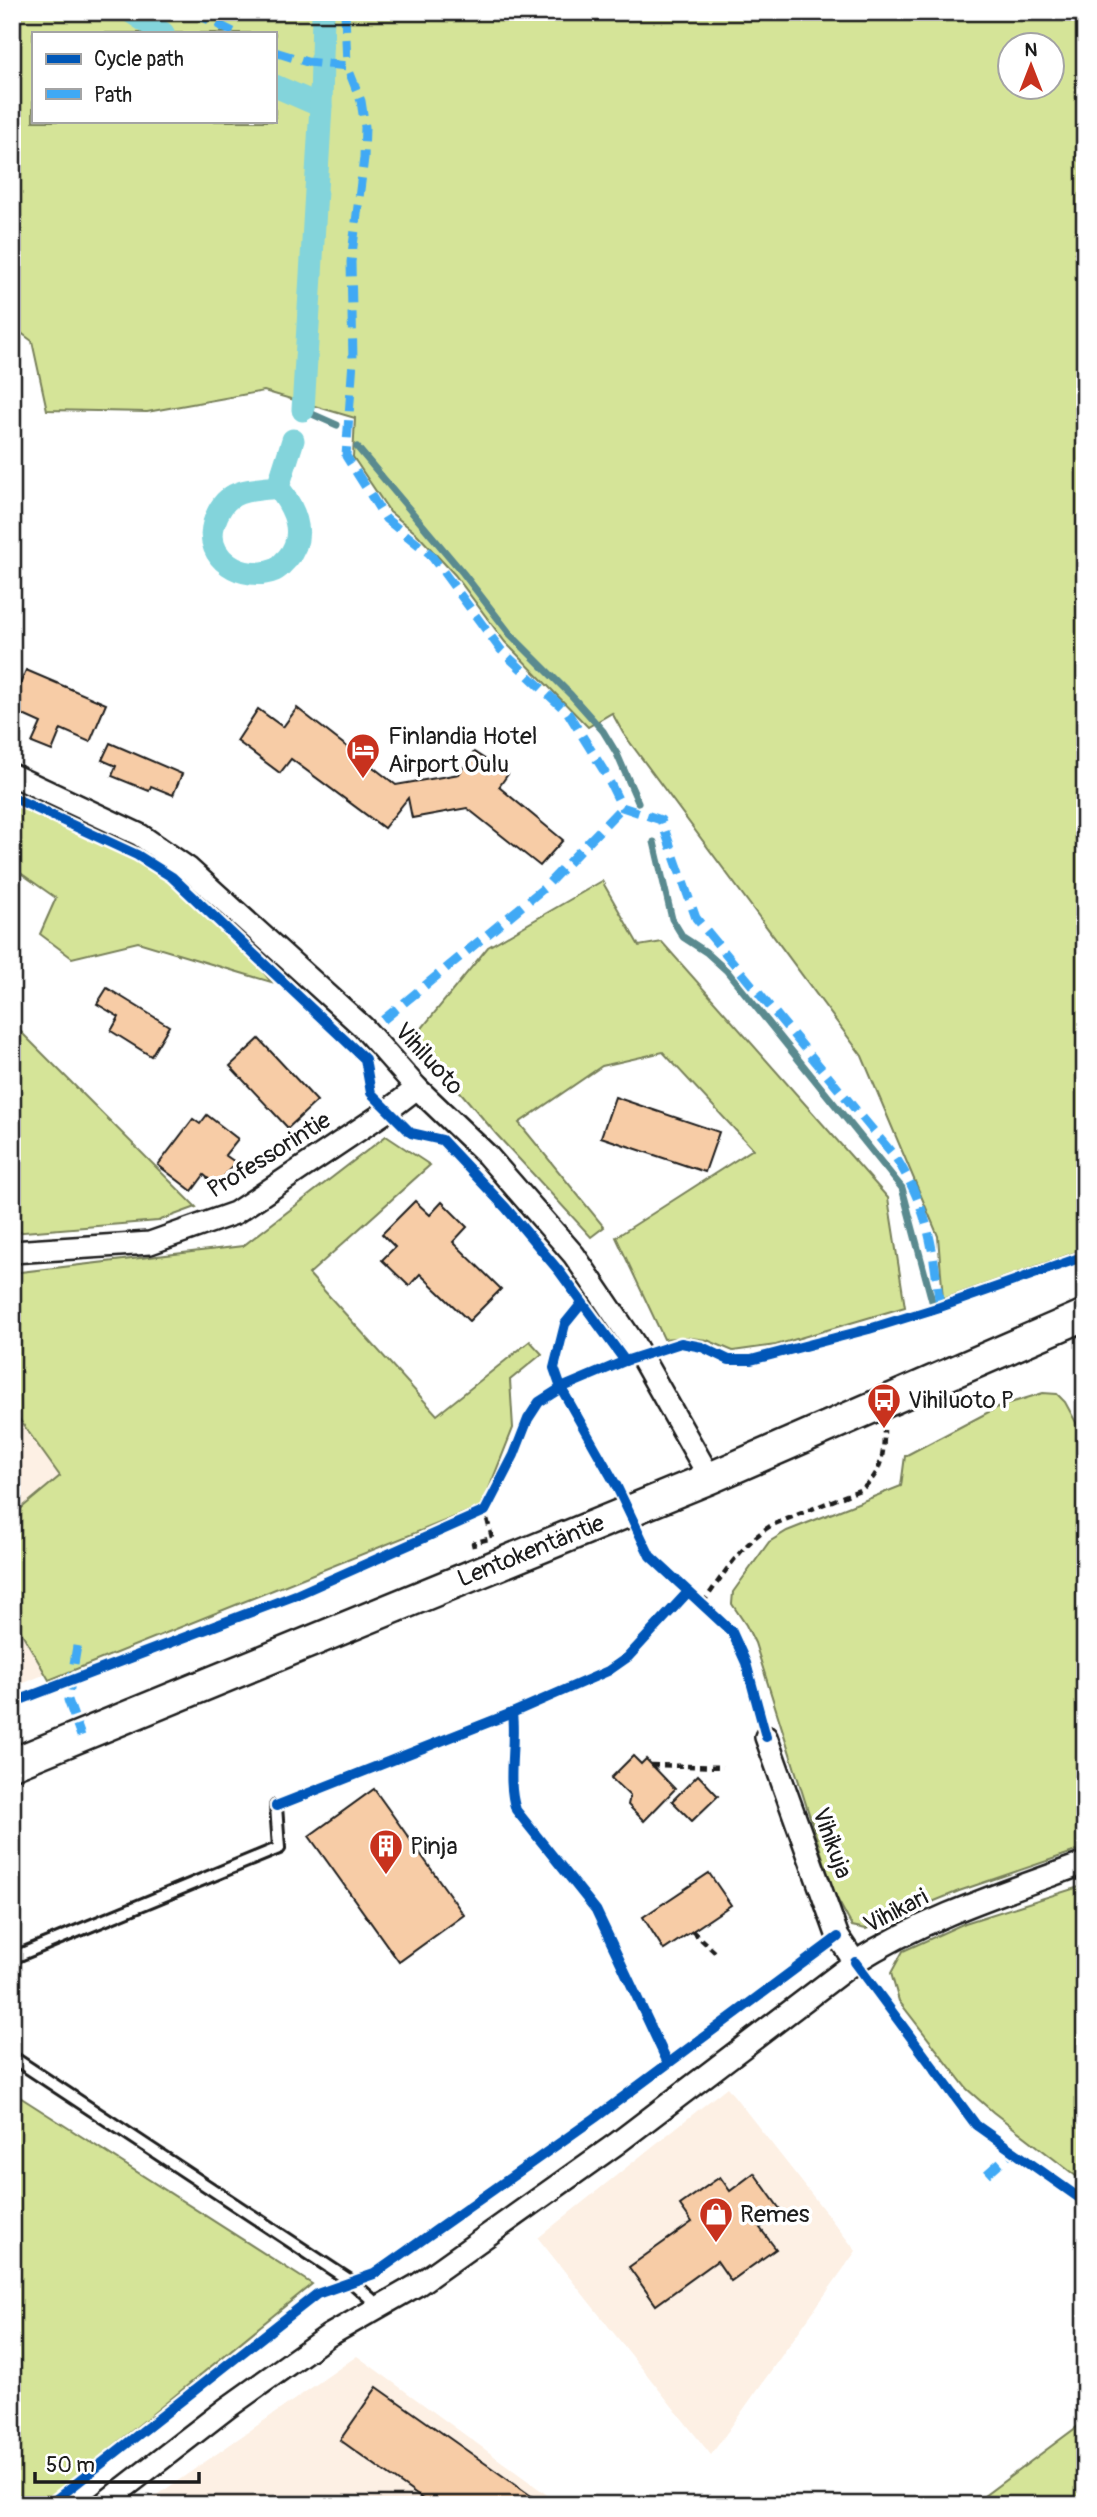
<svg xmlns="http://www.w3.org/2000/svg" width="1097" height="2517" viewBox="0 0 1097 2517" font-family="Pangolin,sans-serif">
  <rect width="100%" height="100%" fill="#fff"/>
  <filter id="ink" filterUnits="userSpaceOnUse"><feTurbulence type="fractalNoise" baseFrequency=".0143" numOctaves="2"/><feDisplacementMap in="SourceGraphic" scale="14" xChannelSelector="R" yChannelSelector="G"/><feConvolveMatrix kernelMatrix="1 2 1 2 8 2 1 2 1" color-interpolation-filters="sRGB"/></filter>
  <g filter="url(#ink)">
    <g fill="#fdf0e4">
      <polygon points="12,1318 122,1436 67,1665 12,1688"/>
      <polygon points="727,2087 856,2251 711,2455 538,2238"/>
      <polygon points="357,2356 561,2505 146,2503"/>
    </g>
    <g fill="#d5e498" stroke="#78805a" stroke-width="2" fill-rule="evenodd">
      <path d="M 12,12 L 1085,12 L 1085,1249 L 943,1299 L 938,1236 L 862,1056 L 623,733 L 612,713 L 588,727 L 505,642 L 455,575 L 417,534 L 390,512 L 353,457 L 355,418 L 264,391 L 147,412 L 47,410 L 32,341 L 12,326 ZM 275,33 L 275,121 L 33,121 L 33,33 ZM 1010,46 L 1052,46 L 1052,88 L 1010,88 Z"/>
      <polygon points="12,789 133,846 210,903 271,982 138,942 72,958 40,934 56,898 12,867"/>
      <polygon points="602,881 639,946 662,942 888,1198 905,1307 776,1345 733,1351 707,1340 683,1337 664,1339 616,1237 753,1149 663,1052 602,1066 519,1123 604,1227 591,1237 497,1135 414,1038 488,947"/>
      <polygon points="12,1023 196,1207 158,1221 12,1233"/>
      <polygon points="386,1136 430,1165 309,1274 437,1415 530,1341 542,1354 510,1380 513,1428 482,1506 49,1680 12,1616 12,1516 60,1476 12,1409 12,1273 243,1246"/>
      <polygon points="1043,1393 1057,1394 1065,1402 1085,1439 1085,1848 959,1891 866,1929 852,1926 834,1893 755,1643 746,1625 732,1604 733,1592 769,1542 787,1531 901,1486 905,1456 1000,1406"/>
      <polygon points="1085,1885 1085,2183 993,2112 967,2089 899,2001 891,1973 903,1951 965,1923"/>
      <polygon points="12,2092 312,2284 41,2505 12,2505"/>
      <polygon points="1085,2421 1085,2505 972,2505"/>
    </g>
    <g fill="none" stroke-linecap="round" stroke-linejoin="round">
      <g stroke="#5a8a8f" stroke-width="7">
        <polyline points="303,410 337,425"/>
        <polyline points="357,447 463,573 510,634 571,695 603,731 617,754 638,802"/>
        <polyline points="654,842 672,919 683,937 706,952 727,971 902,1188 932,1301"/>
      </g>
      <g stroke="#83d4db" stroke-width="23">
        <polyline points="131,12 163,33"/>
        <polyline points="275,86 321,106"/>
        <polyline points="303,410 321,106 323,12"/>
        <path d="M 278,487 C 294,508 308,535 287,559 C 283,562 280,568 275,570 C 244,583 203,559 214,523 C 225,488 246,491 278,487 L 293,440"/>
      </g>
    </g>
    <g fill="#f7cca6" stroke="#1c1c1c" stroke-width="2">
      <polygon points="26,670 106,704 90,742 61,729 52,751 32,743 41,723 12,710 12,702"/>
      <polygon points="297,708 396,785 459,774 474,752 508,774 499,787 563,840 540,866 467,808 412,818 408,798 384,828 291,759 280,773 237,741 258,709 283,727"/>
      <polygon points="110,743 182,774 173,795 151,786 149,791 112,776 116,766 102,760"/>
      <polygon points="107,988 169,1026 151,1056 111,1031 119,1017 97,1004"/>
      <polygon points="259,1039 317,1101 288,1128 230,1066"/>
      <polygon points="615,1097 719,1132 705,1172 601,1137"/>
      <polygon points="207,1115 238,1139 225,1155 235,1162 217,1186 204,1175 192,1191 158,1165 193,1119 200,1124"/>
      <polygon points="415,1201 430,1215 442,1202 467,1227 453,1242 501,1289 469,1321 420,1274 409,1286 382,1260 395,1247 382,1234"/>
      <polygon points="633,1756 641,1764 646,1759 675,1789 644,1821 628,1805 630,1796 611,1778"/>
      <polygon points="698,1775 718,1796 692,1821 672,1801"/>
      <polygon points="374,1789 464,1915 399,1962 309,1836"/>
      <polygon points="709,1873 731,1905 664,1950 643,1917"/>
      <polygon points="754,2173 782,2212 760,2228 776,2249 731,2281 717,2261 656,2305 629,2267 692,2222 680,2205 720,2177 730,2191"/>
      <polygon points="377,2387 544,2505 431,2505 340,2440"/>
    </g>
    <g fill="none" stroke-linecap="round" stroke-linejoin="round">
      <g stroke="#1c1c1c" stroke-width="16">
        <g id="lane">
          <polyline points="12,1958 279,1848 276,1806"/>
          <polyline points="12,2057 352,2282 379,2306"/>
        </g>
      </g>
      <g stroke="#1c1c1c" stroke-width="26">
        <g id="street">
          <polyline points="12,775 140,835 189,869 363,1027 417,1088 487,1155 574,1255 633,1342 710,1478"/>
          <polyline points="12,1252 150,1243 235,1213 387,1111 417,1088"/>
          <polyline points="766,1737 838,1937 855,1962"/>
          <path d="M 102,2505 L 227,2408 L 328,2336 L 419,2284 L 616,2144 L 855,1962 C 926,1917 1006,1892 1085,1863"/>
        </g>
      </g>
      <g stroke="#1c1c1c" stroke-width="35">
        <polyline id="secondary" points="12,1764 710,1478 1085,1315"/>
      </g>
      <g stroke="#1c1c1c" stroke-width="4.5" stroke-dasharray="7 5" stroke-linecap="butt">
        <polyline points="474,1547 473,1543 492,1538 485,1511"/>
        <path d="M 703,1603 C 723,1575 742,1543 772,1525 L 862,1489 C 882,1473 884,1454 884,1430"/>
        <polyline points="651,1765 723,1767"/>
        <polyline points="692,1931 717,1954"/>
      </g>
      <use href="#lane" stroke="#fff" stroke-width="10"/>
      <use href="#street" stroke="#fff" stroke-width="21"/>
      <use href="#secondary" stroke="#fff" stroke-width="30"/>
      <g stroke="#3fa9f5" stroke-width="9" stroke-dasharray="18 9" stroke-linecap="butt">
        <polyline points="193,12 235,33"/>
        <polyline points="345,12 347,66"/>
        <path d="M 275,52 L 307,62 L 347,66 L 361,101 L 365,127 L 364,158 L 351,262 L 353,361 L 346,456 L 386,519 L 430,554 L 501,650 L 568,713 L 604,771 L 622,807 L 661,820 L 696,918 L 896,1158 C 929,1210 933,1248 940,1307"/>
        <polyline points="383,1020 544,888 622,807"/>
        <polyline points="77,1646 68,1700 81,1736"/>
        <polyline points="987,2174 1013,2151"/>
      </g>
      <g stroke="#fff" stroke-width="15">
        <g id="cycleway">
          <polyline points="12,797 137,855 172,877 365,1059 371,1093 411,1133 442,1140 506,1208 559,1271 625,1361"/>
          <polyline points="582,1303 565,1324 554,1368 561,1388 616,1485 650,1556 732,1632 746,1663 766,1737"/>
          <polyline points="12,1703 296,1595 485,1511 514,1455 528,1419 539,1402 561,1388 625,1361 681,1343 702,1347 729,1360 751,1360 869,1329 940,1307 1085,1256"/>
          <path d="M 512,1713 C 516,1746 506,1779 516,1810 L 596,1910 L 668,2063"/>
          <polyline points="276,1806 512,1713 608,1671 628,1657 688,1592"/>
          <polyline points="855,1962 976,2125 1085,2202"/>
          <polyline points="49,2505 317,2294 374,2274 595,2118 838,1937"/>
        </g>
      </g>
      <use href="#cycleway" stroke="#0057b8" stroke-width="10"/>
    </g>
  </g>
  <defs>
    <g id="hotel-pin" transform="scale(1.75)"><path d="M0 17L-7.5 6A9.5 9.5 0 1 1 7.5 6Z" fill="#c8321e" stroke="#fff"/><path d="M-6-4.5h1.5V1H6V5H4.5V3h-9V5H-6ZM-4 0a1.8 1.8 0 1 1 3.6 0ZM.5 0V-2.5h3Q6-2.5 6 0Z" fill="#fff"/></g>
    <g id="bus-pin" transform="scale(1.75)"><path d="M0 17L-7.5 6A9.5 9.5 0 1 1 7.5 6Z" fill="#c8321e" stroke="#fff"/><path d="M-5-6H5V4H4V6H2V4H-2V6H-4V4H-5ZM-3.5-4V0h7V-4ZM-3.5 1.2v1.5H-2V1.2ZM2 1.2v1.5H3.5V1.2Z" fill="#fff"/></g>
    <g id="building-pin" transform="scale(1.75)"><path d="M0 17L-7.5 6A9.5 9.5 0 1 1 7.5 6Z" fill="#c8321e" stroke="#fff"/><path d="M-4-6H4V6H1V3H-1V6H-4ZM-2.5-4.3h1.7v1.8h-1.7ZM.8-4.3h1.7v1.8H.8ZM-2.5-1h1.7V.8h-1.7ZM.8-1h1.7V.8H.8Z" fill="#fff"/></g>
    <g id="shop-pin" transform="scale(1.75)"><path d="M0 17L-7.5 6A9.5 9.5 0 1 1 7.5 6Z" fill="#c8321e" stroke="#fff"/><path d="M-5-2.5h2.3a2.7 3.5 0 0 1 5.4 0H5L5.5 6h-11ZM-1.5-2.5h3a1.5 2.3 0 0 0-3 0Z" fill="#fff"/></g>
  </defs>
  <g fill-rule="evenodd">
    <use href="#hotel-pin" x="363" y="750"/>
    <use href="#bus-pin" x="884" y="1400"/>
    <use href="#building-pin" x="386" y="1846"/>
    <use href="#shop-pin" x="716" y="2214"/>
  </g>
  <g text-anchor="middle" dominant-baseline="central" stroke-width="7" stroke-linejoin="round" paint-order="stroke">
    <g font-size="24" fill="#1c1c1c" stroke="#fff" text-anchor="start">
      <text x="388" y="736">Finlandia Hotel<tspan x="388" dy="28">Airport Oulu</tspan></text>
      <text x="908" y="1400">Vihiluoto P</text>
      <text x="410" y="1846">Pinja</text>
      <text x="740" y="2214">Remes</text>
    </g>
    <g font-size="24" fill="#1c1c1c" stroke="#fff">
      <text transform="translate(429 1059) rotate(47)">Vihiluoto</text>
      <text transform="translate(269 1155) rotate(-32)">Professorintie</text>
      <text transform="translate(531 1551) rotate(-22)">Lentokentäntie</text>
      <text transform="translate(832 1843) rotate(70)">Vihikuja</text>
      <text transform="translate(896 1911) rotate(-27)">Vihikari</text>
    </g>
  </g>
  <rect width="1097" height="2517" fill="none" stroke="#fff" stroke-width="42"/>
  <rect x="21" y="21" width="1055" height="2475" fill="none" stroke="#1c1c1c" stroke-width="2.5" filter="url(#ink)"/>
  <rect x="32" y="32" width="245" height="91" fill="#ffffff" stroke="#a4a4a4" stroke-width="2"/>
  <rect x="46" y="54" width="35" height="10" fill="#0057b8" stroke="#a4a4a4" stroke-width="2"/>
  <text x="94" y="66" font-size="21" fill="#1c1c1c">Cycle path</text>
  <rect x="46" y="89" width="35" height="10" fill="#3fa9f5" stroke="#a4a4a4" stroke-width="2"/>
  <text x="94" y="102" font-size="21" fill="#1c1c1c">Path</text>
  <g transform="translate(1031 66)"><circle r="33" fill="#ffffff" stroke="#a4a4a4" stroke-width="2"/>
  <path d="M0-5L12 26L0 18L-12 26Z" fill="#c8321e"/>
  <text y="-10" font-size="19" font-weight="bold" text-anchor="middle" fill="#1c1c1c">N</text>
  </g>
  <path d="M35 2472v10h164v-10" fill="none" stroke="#1c1c1c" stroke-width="3.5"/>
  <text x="46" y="2472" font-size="21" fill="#1c1c1c" stroke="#ffffff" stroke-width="5" paint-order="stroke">50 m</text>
</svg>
